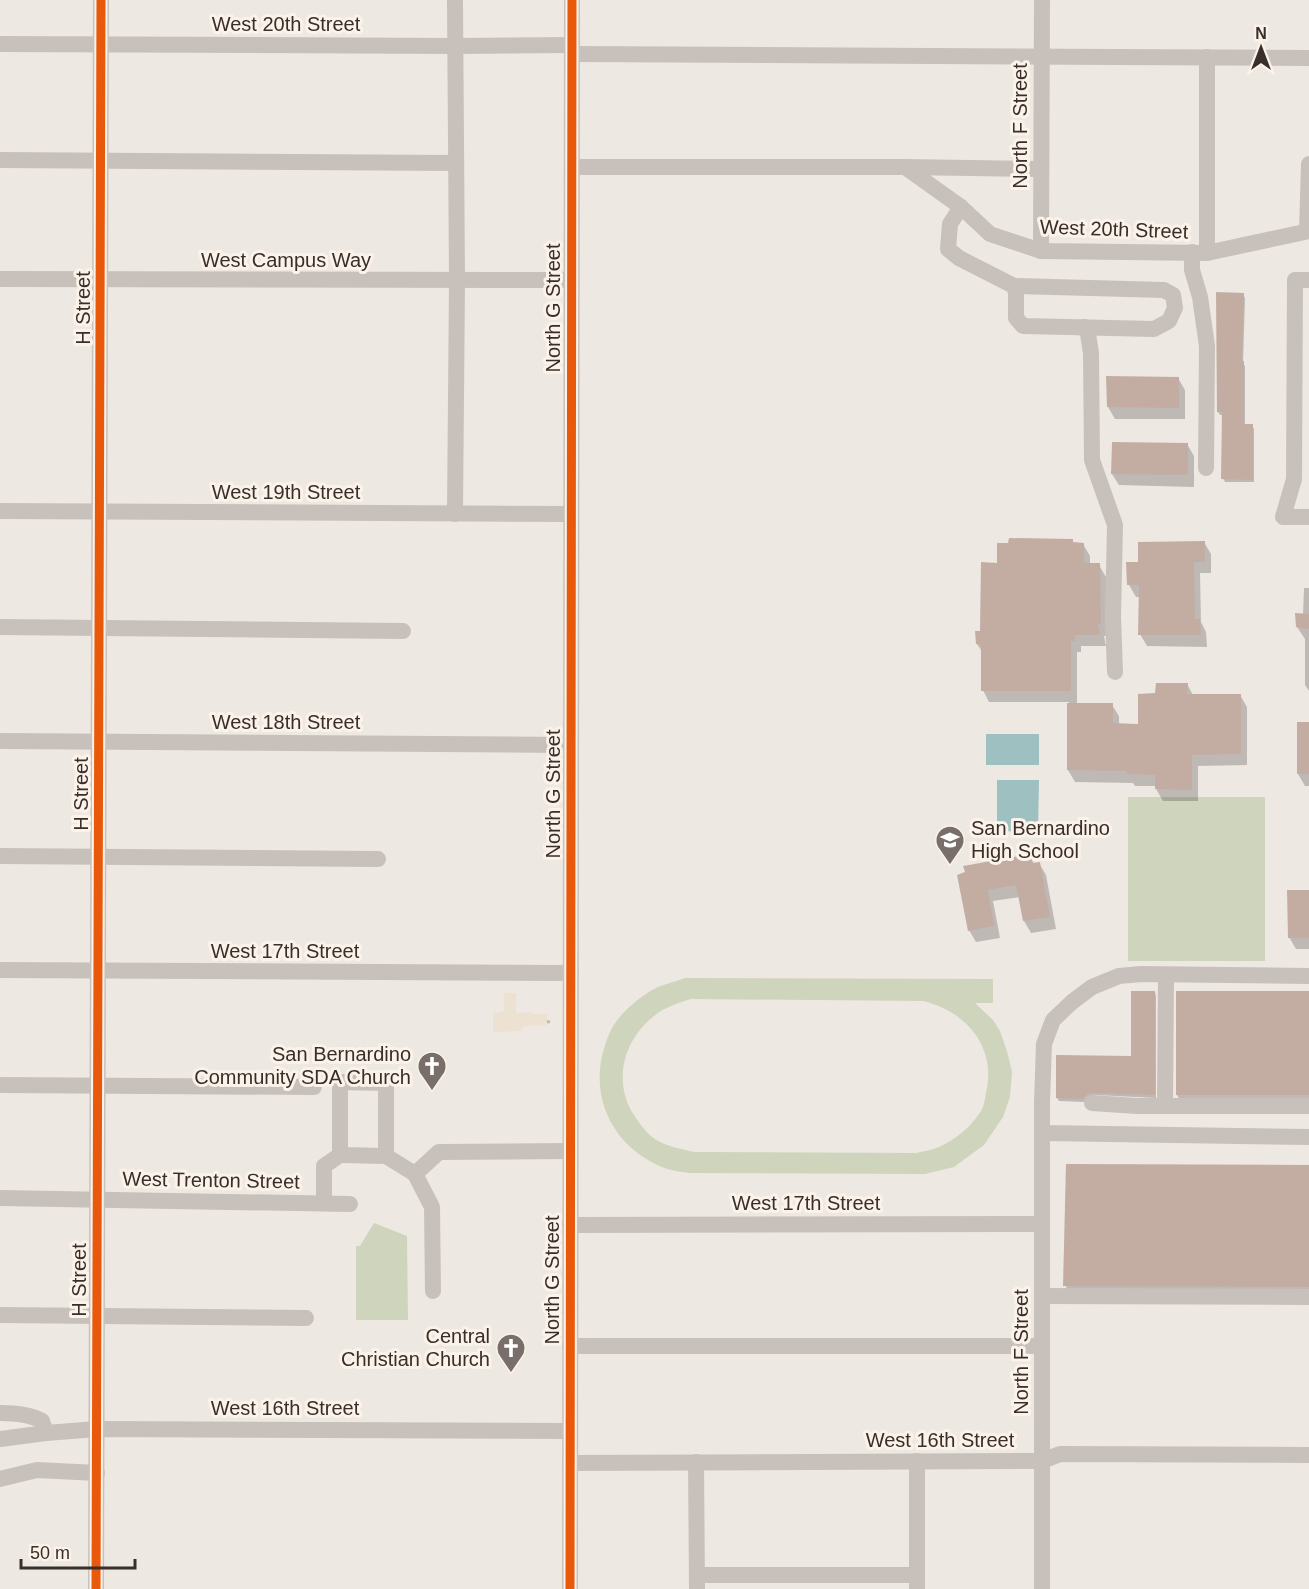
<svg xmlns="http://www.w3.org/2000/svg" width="1309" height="1589" viewBox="0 0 1309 1589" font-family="Helvetica,sans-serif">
  <rect width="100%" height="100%" fill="#eee8e2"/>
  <g fill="#cfd4bc" fill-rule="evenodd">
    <rect x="1128" y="797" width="137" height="164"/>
    <path d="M 685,978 L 993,979 L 993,1003 L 975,1003 L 993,1020 L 1000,1031 L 1007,1051 L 1012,1072 L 1010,1097 L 1003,1117 L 984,1145 L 954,1167 L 925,1174 L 690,1173 C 682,1172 674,1171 667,1169 C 619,1152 591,1106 602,1056 C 605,1045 609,1031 616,1022 C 625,1009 640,997 654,989 C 663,984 675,982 685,978 ZM 691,999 L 923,1001 C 966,1011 997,1047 986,1093 C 985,1099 984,1106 981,1111 C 972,1126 955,1140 939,1147 C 932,1150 924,1151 916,1153 L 694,1152 C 682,1149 669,1147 658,1141 C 649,1136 642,1127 636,1118 C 612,1085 622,1041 654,1016 C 665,1007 678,1003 691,999 Z"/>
    <polygon points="374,1223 407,1236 408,1320 356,1320 356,1246 360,1246"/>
  </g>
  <polygon fill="#ede1d2" points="504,993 516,993 516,1013 532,1012 534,1014 547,1014 547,1025 527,1026 523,1027 522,1031 493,1032 493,1013 504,1011"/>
  <g fill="#9ec0c0">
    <rect x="986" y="734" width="53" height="31"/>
    <polygon points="997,780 1039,780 1038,832 993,831 993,822 997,822"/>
  </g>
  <g fill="#0003">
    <polygon points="1218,294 1243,295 1245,298 1243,364 1245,366 1245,425 1252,426 1254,429 1254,482 1225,482 1223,478 1223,415 1220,415 1218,412"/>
    <polygon points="1178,378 1185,390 1185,419 1115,419 1108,407"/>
    <polygon points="1187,444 1194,456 1194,487 1119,485 1112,474"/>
    <polygon points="1204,542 1211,554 1211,573 1200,573 1201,622 1206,632 1207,647 1147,646 1140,634 1140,597 1136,597 1129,585 1140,564"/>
    <polygon points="1074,544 1083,544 1090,556 1090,564 1099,565 1106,577 1107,636 1104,636 1106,646 1081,646 1081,652 1077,652 1077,704 1112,705 1119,716 1119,724 1140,725 1156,695 1187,684 1193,695 1240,695 1247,707 1247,765 1198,766 1198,801 1163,801 1156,789 1156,786 1135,786 1133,783 1075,782 1068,770 1069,702 989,702 983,690 983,653 977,644 982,633 998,564"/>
    <polygon points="1304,588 1309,588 1309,691 1305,685 1305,639 1297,627 1303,615"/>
    <polygon points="1309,723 1309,786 1305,786 1298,774"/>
    <polygon points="1030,856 1034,864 1039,863 1046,875 1056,929 1031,933 1024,921 1020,897 993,901 1000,938 976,942 969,930 959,876"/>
    <polygon points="1309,892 1309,949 1296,949 1289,937"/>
    <polygon points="1155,992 1156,996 1156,1098 1095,1095 1084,1102 1059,1101 1057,1098 1132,1057"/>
    <polygon points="1178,993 1309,993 1309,1099 1179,1098 1177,1095"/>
    <polygon points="1309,1167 1309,1302 1074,1301 1065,1285"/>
  </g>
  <g fill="#c3ada3">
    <polygon points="1216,292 1244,293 1242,361 1244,361 1244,424 1253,424 1253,480 1221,479 1222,412 1217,412"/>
    <polygon points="1106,376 1179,377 1179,408 1107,407"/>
    <polygon points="1112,442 1188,443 1188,475 1111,474"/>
    <polygon points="1009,538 1073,539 1073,542 1084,543 1084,563 1100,563 1101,624 1098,624 1100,635 1075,635 1075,641 1071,641 1071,691 981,691 981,645 976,644 975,631 980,631 981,562 997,563 997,543 1008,543"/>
    <polygon points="1205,541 1205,562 1194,562 1195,619 1200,619 1201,635 1138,635 1139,585 1127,585 1126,562 1138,562 1138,542"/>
    <polygon points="1295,613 1309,614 1309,629 1296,627"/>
    <polygon points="1156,683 1188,683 1187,694 1241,694 1241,754 1192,755 1192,790 1155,789 1155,775 1127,774 1127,771 1067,770 1067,703 1113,703 1113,723 1138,724 1138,694 1155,693"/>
    <rect x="1297" y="722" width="12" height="52"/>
    <polygon points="1030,854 1032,863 1040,862 1050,917 1023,921 1016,885 988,890 994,926 968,931 957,875 965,872 963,866"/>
    <polygon points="1287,890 1309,890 1309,938 1288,938"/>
    <polygon points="1131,991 1155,991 1155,1095 1093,1093 1087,1094 1083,1099 1056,1098 1056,1055 1131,1056"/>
    <rect x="1176" y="991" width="133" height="104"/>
    <polygon points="1066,1164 1309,1165 1309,1287 1063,1286"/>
  </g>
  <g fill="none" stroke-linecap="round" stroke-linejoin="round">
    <polyline stroke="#c0b9b4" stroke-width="3" stroke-dasharray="3 3" stroke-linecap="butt" points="547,1022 552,1021"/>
    <g stroke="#c8c1bb" stroke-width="16">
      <polyline points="0,44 456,46 572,45"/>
      <polyline points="572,54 1309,58"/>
      <polyline points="1207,57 1207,253"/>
      <polyline points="0,160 456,163"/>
      <polyline points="572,167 905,167 1041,169"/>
      <polyline points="905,167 961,207 990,234 1041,251 1207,253 1309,231"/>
      <polyline points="961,207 950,224 948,249 959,258 1014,286 1164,290 1173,295 1175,308 1169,321 1154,329 1023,326 1016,318 1016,293 1014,286"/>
      <polyline points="1307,231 1309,164"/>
      <polyline points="1041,251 1042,0"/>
      <polyline points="1192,252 1192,270 1200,297 1207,346 1206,468"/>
      <polyline points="0,279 571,280"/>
      <polyline points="1309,280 1295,280 1294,479 1283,517 1309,517"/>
      <polyline points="1084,327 1088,334 1091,353 1092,460 1115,525 1113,617 1115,672"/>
      <polyline points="0,511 571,514"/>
      <polyline points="455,514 457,281 455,0"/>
      <polyline points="0,627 403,631"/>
      <polyline points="0,741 571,745"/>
      <polyline points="0,856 378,859"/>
      <polyline points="0,970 571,973"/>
      <polyline points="0,1085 314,1087"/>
      <polyline points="1092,1103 1137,1106 1309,1106"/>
      <polyline points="1165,1105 1166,975"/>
      <polyline points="1042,1133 1309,1137"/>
      <polyline points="386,1156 386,1083 340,1082 340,1155 386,1156 415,1174 439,1152 570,1151"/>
      <polyline points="415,1174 432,1207 433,1291"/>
      <polyline points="0,1198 350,1204"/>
      <polyline points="324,1203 324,1166 340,1155"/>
      <polyline points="570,1225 1042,1224"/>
      <polyline points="1042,1296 1309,1297"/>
      <polyline points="0,1315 306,1318"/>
      <polyline points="570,1346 1042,1346"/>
      <path d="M 0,1413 C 14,1413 30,1414 42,1421 L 46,1433"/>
      <polyline points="0,1439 46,1433 97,1429 570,1431"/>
      <polyline points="696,1462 697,1589"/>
      <polyline points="570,1463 1042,1461 1060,1454 1309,1455"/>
      <polyline points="0,1479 37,1470 97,1473"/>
      <polyline points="697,1575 917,1575"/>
      <polyline points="96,1589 101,0"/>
      <polyline points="570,1589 572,0"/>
      <polyline points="917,1589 917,1461"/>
      <polyline points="1042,1589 1042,1103 1044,1044 1053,1020 1072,1002 1092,987 1119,976 1141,974 1309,976"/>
    </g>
    <g stroke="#fbf3ea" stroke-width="13">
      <g id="cycleway">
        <polyline points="96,1589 101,0"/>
        <polyline points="570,1589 572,0"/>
      </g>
    </g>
    <use href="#cycleway" stroke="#e8590c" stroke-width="9"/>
  </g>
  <defs>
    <g id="school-pin" transform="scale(1.5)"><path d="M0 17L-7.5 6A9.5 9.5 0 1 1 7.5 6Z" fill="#786f6a" stroke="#fbf3ea"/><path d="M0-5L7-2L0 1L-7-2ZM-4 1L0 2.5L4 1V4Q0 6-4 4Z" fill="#fff"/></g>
    <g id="church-pin" transform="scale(1.5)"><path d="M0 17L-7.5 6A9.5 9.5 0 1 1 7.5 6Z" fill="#786f6a" stroke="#fbf3ea"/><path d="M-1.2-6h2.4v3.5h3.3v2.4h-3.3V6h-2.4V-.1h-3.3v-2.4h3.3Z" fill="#fff"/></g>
  </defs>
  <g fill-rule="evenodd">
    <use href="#school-pin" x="950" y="840"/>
    <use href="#church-pin" x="432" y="1066"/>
    <use href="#church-pin" x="511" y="1348"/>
  </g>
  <g text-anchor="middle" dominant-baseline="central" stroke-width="6" stroke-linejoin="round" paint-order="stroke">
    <g font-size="20" fill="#392e29" stroke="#fbf3ea">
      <text x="286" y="24">West 20th Street</text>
      <text transform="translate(1020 126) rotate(-90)">North F Street</text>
      <text transform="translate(1114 229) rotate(2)">West 20th Street</text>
      <text x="286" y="260">West Campus Way</text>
      <text transform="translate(83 308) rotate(-90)">H Street</text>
      <text transform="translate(553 308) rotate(-90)">North G Street</text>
      <text x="286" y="492">West 19th Street</text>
      <text x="286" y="722">West 18th Street</text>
      <text transform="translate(81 794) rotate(-90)">H Street</text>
      <text transform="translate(553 794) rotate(-90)">North G Street</text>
      <text x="285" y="951">West 17th Street</text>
      <text transform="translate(211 1180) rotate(1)">West Trenton Street</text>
      <text x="806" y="1203">West 17th Street</text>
      <text transform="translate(79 1280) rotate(-90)">H Street</text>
      <text transform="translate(552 1280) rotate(-90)">North G Street</text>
      <text transform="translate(1021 1352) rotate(-90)">North F Street</text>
      <text x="285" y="1408">West 16th Street</text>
      <text x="940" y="1440">West 16th Street</text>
    </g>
    <g font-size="20" fill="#392e29" stroke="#fbf3ea" text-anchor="end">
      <text x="971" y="828" text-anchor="start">San Bernardino<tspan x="971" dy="23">High School</tspan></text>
      <text x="411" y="1054">San Bernardino<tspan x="411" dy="23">Community SDA Church</tspan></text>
      <text x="490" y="1336">Central<tspan x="490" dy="23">Christian Church</tspan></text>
    </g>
  </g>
  <g transform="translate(1261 48)" stroke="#fbf3ea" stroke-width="4.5" paint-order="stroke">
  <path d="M0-4.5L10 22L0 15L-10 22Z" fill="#392e29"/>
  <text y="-9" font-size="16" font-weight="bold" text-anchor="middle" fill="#392e29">N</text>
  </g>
  <path d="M21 1559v9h114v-9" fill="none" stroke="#392e29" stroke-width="3"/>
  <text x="30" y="1559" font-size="18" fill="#392e29" stroke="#fbf3ea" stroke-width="4.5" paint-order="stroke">50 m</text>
</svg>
